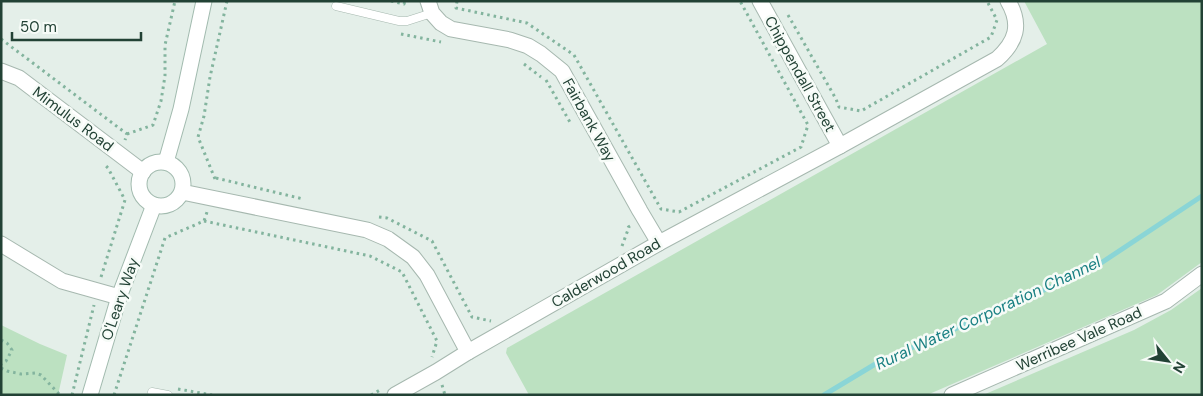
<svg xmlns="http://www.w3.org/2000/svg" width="1203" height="396" viewBox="0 0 1203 396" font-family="'DM Sans',sans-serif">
  <rect width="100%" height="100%" fill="#e4efe9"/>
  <g fill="#bce1c1">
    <polygon points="1024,1 1202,1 1202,262 1157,295 927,395 529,395 506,353 507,348 1047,44"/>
    <polygon points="1202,288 1202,395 983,395 1134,330 1171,310"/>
    <polygon points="1,325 40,344 67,355 58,395 1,395"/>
  </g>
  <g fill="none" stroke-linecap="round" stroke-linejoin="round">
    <polyline stroke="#8ad5d6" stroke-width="5" points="824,395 877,363 1092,269 1202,196"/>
    <g stroke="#a6b8af" stroke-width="9">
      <g id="lane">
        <polyline points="336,6 399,21 407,21 432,13"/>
        <polyline points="152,392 168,395"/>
      </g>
    </g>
    <g stroke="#a6b8af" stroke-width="17">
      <g id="street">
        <polyline points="428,1 432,13 441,23 451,29 510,40 528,46 541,54 562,71 640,211 659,243"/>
        <polyline points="760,1 840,146"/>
        <polyline points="1,71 19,78 143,172"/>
        <path d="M 182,192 L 367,230 L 388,239 L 413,257 L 427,275 L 468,352 L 659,243 L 840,146 L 997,59 C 1016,42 1022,25 1008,1"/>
        <polyline points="1,244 62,281 119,297"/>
        <polyline points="395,395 436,372 468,352"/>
        <polyline points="952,395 1166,301 1202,274"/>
      </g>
    </g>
    <g stroke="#a2bbaf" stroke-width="17">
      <g id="secondary">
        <polyline points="166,162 181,109 204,1"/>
        <circle cx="161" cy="184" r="22"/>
        <polyline points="90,395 119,297 154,205"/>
      </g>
    </g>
    <g stroke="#83b49e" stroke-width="3" stroke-dasharray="2.5 4" stroke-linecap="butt">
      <polyline points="391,1 404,4 405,1"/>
      <polyline points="457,1 456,8 527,23 574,55 661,209 679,212 801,147 808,125 740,1"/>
      <polyline points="788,15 836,99 839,107 861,111 991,37 997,20 987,1"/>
      <polyline points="401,34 441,42"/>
      <polyline points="1,39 127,134 125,140"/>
      <polyline points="524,64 541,77"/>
      <polyline points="546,80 571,124"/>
      <polyline points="127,134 153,125 161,101 165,76 165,45 175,1"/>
      <polyline points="216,178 303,199"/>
      <polyline points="215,179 198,137 204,116 210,77 227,1"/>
      <polyline points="379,217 387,218 432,241 472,317 491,321"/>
      <polyline points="204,221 370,256 402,272 437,341 432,357"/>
      <polyline points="622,246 629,227 627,224"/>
      <polyline points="101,277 125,200 108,168 105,165"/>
      <polyline points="1,340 7,343 12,350 6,361 1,364"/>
      <polyline points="1,368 7,371 21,374 35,373 41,375 60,395"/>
      <polyline points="442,385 445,395"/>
      <polyline points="178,389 212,395"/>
      <polyline points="72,395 94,305"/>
      <polyline points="114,395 165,238 204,221 207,212"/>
      <polyline points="371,395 382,389"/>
    </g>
    <use href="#lane" stroke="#fff" stroke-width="8"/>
    <use href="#street" stroke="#fff" stroke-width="15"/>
    <use href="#secondary" stroke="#fff" stroke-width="15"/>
  </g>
  <g text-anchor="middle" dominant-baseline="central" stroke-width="5" stroke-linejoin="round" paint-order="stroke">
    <g font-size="15" fill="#224235" stroke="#f6fbf7">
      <text transform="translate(800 74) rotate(61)">Chippendall Street</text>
      <text transform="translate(73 119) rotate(37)">Mimulus Road</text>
      <text transform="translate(589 120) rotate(61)">Fairbank Way</text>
      <text transform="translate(606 273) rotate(-30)">Calderwood Road</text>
      <text transform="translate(120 299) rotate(-71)">O'Leary Way</text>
      <text transform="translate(1079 339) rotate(-24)">Werribee Vale Road</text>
    </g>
    <g font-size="16" font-style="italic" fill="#187f82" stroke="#f6fbf7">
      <text transform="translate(988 313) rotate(-25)">Rural Water Corporation Channel</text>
    </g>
  </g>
  <rect width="1203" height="396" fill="none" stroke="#224235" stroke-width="5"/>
  <g transform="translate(1168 361) rotate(120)" stroke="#f6fbf7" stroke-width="4" paint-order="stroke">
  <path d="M0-4L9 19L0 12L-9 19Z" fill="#224235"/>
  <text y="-8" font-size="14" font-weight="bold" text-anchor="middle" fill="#224235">N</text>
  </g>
  <path d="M12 32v8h129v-8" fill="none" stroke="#224235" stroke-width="2.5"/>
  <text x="20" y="32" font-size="15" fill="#224235" stroke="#f6fbf7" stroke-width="4" paint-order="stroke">50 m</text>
</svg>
